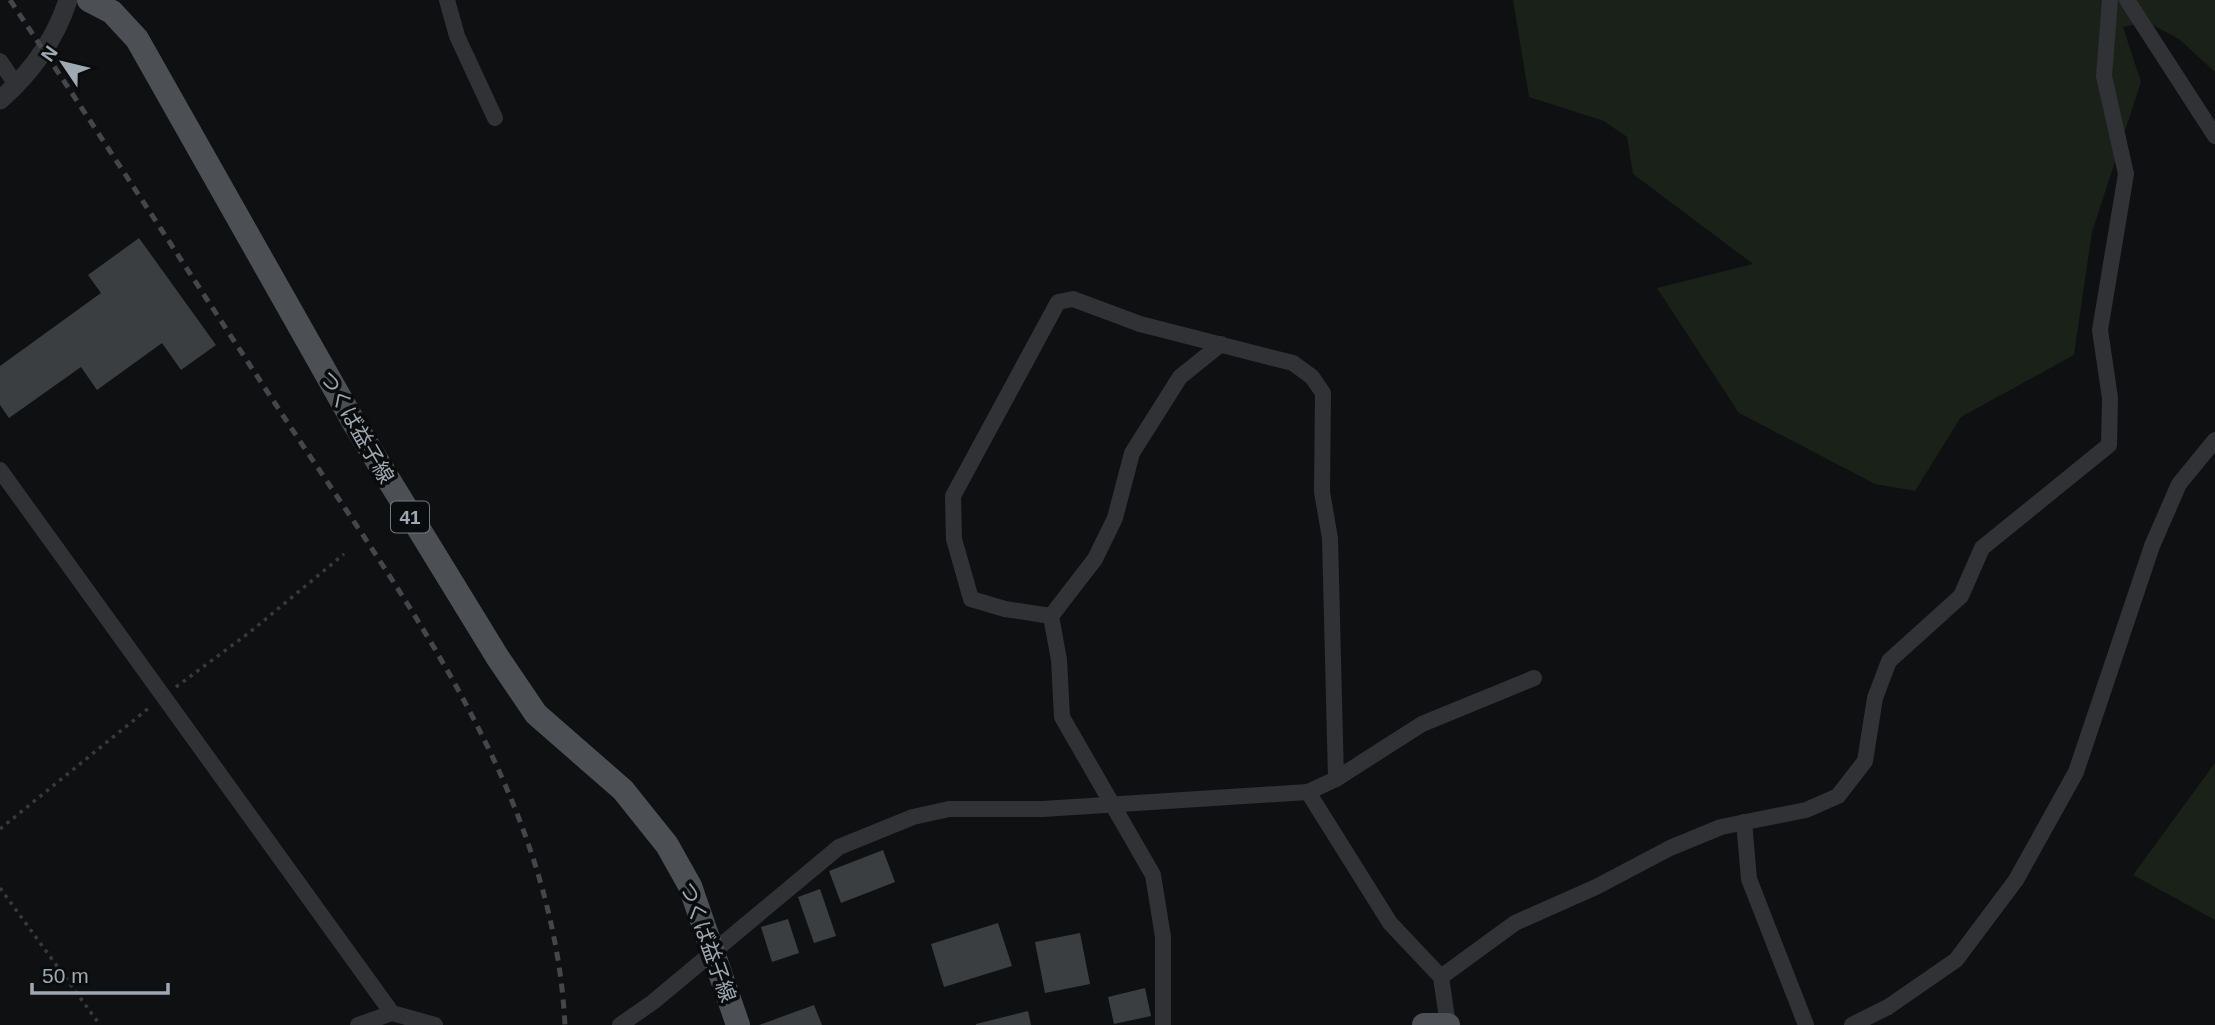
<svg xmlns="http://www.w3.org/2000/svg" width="2215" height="1025" viewBox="0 0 2215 1025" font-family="Arial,'Noto Sans JP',sans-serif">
  <rect width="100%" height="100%" fill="#0f1011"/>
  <g fill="#1a2119">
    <polygon points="1513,0 2215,0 2215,72 2179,39 2147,22 2123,27 2141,82 2092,232 2074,355 1961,417 1915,491 1875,484 1739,413 1657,288 1753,264 1633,174 1627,137 1604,121 1529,97"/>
    <polygon points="2215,763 2215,920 2133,875"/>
  </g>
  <g fill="#3b3e41">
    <polygon points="139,238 216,345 181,370 162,343 97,390 81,367 9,418 0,405 0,366 101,293 88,275"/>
    <polygon points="883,850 895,882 841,903 829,871"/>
    <polygon points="820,889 836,936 814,943 798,897"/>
    <polygon points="788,919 799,953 772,962 761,927"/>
    <polygon points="998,923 1012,966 944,987 931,944"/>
    <polygon points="1080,933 1090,984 1045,993 1035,942"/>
    <polygon points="1145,988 1151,1016 1114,1024 1108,997"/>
    <polygon points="814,1005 822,1025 759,1025"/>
    <polygon points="1028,1011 1031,1025 976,1025 976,1024"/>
  </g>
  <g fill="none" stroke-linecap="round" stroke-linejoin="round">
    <g stroke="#36393d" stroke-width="3.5" stroke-dasharray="3.5 5" stroke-linecap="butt">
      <polyline points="176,687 250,632 344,554"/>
      <polyline points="0,829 150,707"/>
      <polyline points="0,888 100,1025"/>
    </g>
    <g stroke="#303236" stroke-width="16">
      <polyline points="447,0 457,36 495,118"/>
      <polyline points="2127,0 2215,136"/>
      <polyline points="0,61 17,86"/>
      <polyline points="0,470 392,1013 435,1025"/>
      <polyline points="1051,616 1005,609 971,599 954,539 953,496 1058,302 1073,299 1140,324 1293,363 1312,377 1323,393 1322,492 1330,538 1336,779"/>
      <polyline points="1308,792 1390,923 1441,977 1448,1025"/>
      <polyline points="1744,822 1749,879 1806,1025"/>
      <polyline points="1441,977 1515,923 1596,887 1670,848 1721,827 1806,810 1838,796 1865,761 1875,698 1889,661 1961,596 1982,548 2109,445 2110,398 2100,330 2126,174 2104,76 2110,0"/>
      <polyline points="358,1025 392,1013"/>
      <polyline points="620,1025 653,1002 839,847 913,817 949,809 1043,809 1308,792 1336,779 1422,724 1534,678"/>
      <polyline points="1163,1025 1163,937 1153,875 1062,717 1059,660 1051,616 1095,559 1115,518 1132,453 1180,377 1221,344"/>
      <polyline points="1852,1025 1888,1007 1956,960 2016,880 2076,772 2152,546 2179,484 2215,440"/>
    </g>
    <path stroke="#303236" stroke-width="19" d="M 0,100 C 32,72 55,40 68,0"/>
    <g stroke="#4c5055" stroke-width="24">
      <polyline points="89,0 112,12 137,39 357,428 498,658 536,714 623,790 667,845 690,886 738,1025"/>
      <polyline points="1424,1025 1448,1025"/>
    </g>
    <path stroke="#43464b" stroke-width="5" stroke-dasharray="9 7" stroke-linecap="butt" d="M 10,0 C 101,136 190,274 280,411 C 403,598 553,792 565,1025"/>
  </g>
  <g text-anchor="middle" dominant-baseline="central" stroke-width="7" stroke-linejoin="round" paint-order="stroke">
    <rect fill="#0a0b0c" stroke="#727a81" stroke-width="2" x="391" y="501.5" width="38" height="31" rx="5"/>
    <g font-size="19" font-weight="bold" fill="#9fa9b3">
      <text x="410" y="517">41</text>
    </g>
    <g font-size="21" fill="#9fa9b3" stroke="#0a0b0c">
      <text transform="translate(357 427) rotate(60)">つくば益子線</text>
      <text transform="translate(708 942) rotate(70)">つくば益子線</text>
    </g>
  </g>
  <g transform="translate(63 63) rotate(305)" stroke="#0a0b0c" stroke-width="5" paint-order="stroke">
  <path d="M0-5L12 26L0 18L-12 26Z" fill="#9fa9b3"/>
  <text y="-10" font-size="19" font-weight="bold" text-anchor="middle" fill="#9fa9b3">N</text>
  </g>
  <path d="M32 983v10h136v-10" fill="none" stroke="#9fa9b3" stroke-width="3.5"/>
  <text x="42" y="983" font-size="21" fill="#9fa9b3" stroke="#0a0b0c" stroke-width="5" paint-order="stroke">50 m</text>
</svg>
